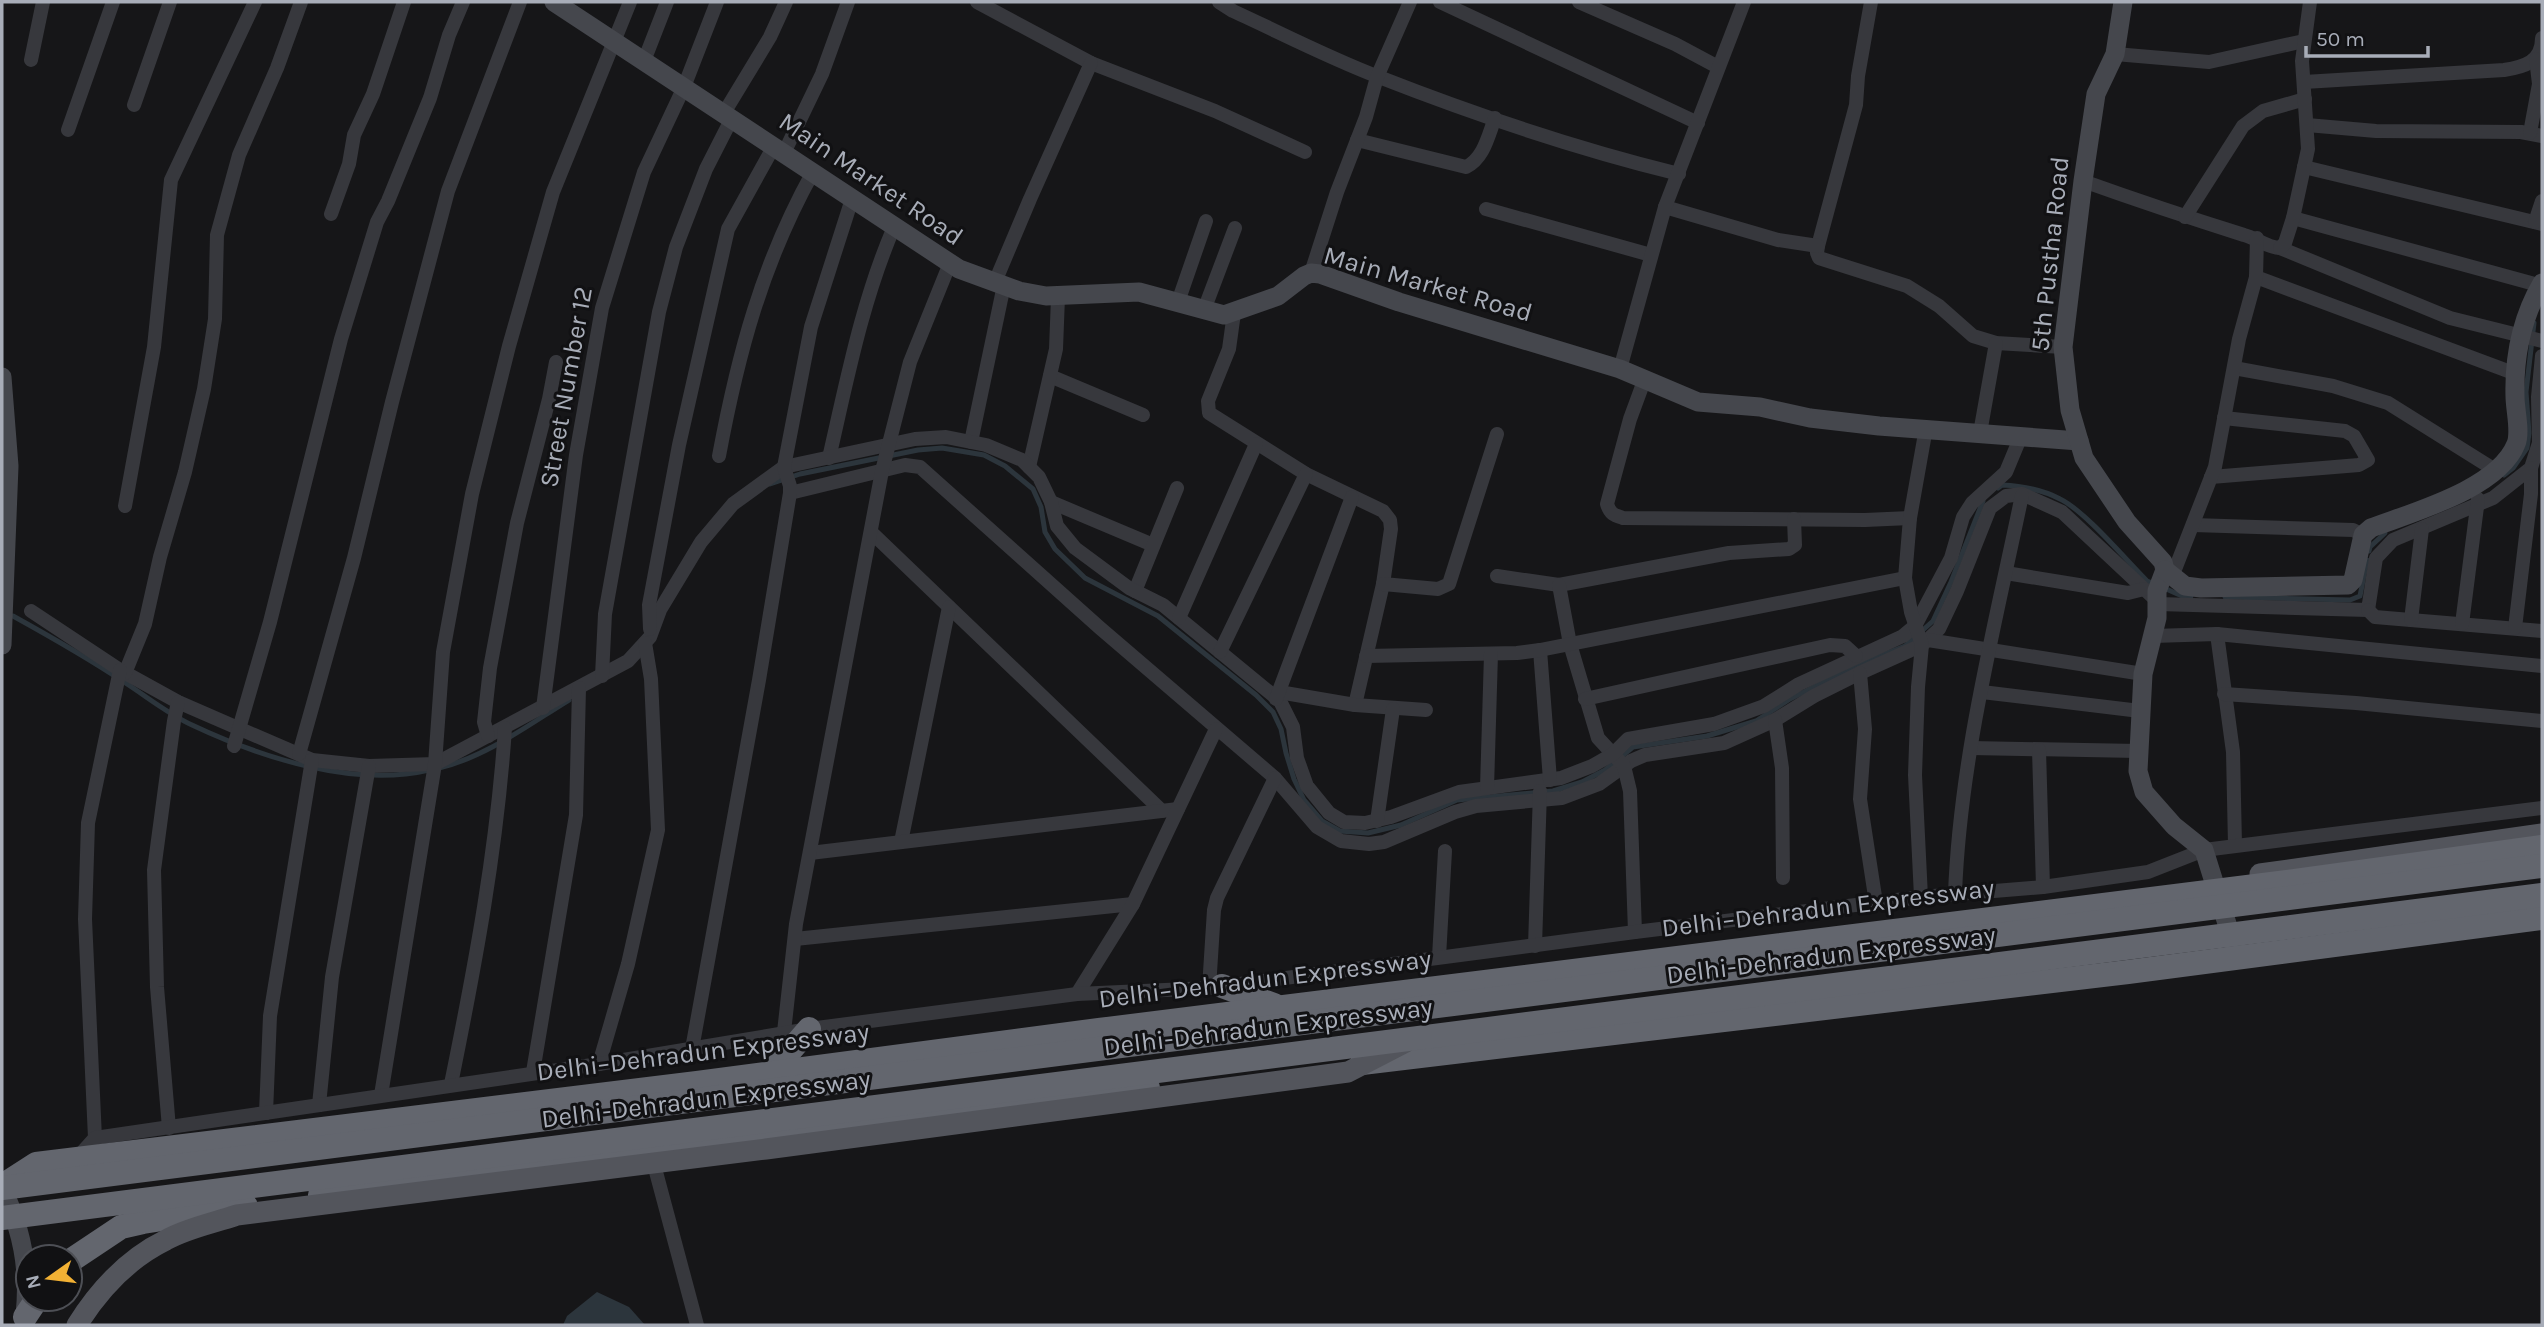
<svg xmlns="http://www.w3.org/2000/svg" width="2544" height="1327" viewBox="0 0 2544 1327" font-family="Karla,sans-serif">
  <rect width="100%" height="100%" fill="#161618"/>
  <polygon fill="#2c353c" points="597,1292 629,1307 645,1325 563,1325 567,1316"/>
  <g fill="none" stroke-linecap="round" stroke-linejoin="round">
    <g stroke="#2c353c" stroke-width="5">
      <polyline points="2504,475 2513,468 2527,448 2529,433 2526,392 2534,323"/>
      <polyline points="770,484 800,474 918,450 942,448 984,455 1005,466 1033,489 1041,507 1045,532 1055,549 1085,578 1158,616 1256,695 1273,712 1281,729 1286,753 1294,779 1304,800 1322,821 1340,831 1368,833 1401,825 1457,800 1553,791 1582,782 1605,770 1633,747 1707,736 1756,721 1790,699 1859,664 1905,646 1933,621 1951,582 1983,501"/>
      <path d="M 1998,488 L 2002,485 C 2022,486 2041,489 2060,499 C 2085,511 2125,559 2147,581 L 2155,584"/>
      <polyline points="2369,551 2370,547 2385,533"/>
      <polyline points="2164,588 2182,596 2191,596"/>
      <polyline points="2225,597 2350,600 2360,596 2367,560"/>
      <path d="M 13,616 C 51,637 88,658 124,682 C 146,696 168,714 192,725 C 260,757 354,788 429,770"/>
      <path d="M 439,768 C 486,757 528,725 569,700"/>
    </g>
    <g stroke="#37383d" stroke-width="14">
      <polyline points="977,2 1091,63 1215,111 1305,152"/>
      <path d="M 1219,2 L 1233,11 C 1281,33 1329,58 1379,77 C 1476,115 1577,149 1679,174"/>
      <polyline points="1440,2 1698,123"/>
      <polyline points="1579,2 1675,44 1718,67"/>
      <polyline points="1871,2 1858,76 1856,105 1818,246 1817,253 1819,258 1907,286 1939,306 1973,336 1996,343 2063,347"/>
      <polyline points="2115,54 2209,62 2304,41"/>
      <polyline points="31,60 43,2"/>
      <polyline points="644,61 667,2"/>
      <path d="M 2304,82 L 2504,70 C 2524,67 2542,62 2542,38"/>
      <polyline points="134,105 170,2"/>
      <polyline points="724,113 770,37 786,2"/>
      <polyline points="2307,125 2376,131 2521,132 2542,136"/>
      <polyline points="68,130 113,2"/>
      <polyline points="2530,133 2539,84 2536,59"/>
      <path d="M 1357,140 L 1466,167 C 1484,158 1488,136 1495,118"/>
      <polyline points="784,153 822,74 848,2"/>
      <polyline points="2304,167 2542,224"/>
      <path d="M 2083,181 C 2136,200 2190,218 2244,235 C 2256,238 2268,248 2280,248 L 2450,318 L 2542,341"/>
      <polyline points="1665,207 1778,240 1818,246"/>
      <polyline points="1486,209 1651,255"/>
      <polyline points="331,214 349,164 354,135 373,94 404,2"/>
      <polyline points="2185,217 2243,126 2263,111 2305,99"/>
      <polyline points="2293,218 2542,286"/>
      <polyline points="2535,222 2542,201"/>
      <polyline points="2280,248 2285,243 2293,218 2308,149 2302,61 2310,2"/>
      <polyline points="1311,273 1337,192 1366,117 1377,77 1410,2"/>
      <polyline points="2256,277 2516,374"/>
      <polyline points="995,282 1030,199 1091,63"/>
      <polyline points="1178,302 1206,221"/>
      <polyline points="1204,310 1235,228"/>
      <polyline points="1234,313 1229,349 1208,401 1209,413 1306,474 1383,511 1390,520 1391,529 1383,584 1355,705"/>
      <polyline points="2234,368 2333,386 2388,403 2495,470"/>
      <polyline points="1620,369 1665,207 1744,2"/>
      <polyline points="1050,376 1143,415"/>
      <path d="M 1644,381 L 1630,419 L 1607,504 C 1610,514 1614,515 1623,518 L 1865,520 L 1910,518"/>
      <polyline points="1980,433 1996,343"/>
      <polyline points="971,442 1004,285"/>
      <path d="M 719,456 C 738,354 762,264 813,172"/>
      <path d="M 829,458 C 847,380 862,301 894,227"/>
      <polyline points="1029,467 1056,349 1058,297"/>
      <polyline points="2211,477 2359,465 2368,460 2354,436 2345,431 2224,418"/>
      <polyline points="790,493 905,465 920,467 1100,628 1275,778 1317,827 1341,841 1369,844 1384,842 1455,812 1476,806 1562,798 1599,784 1631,761 1645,755 1724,743 1775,720 1814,696 1860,673 1922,645 1939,629 1957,591 1990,508 2006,496 2022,494 2062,512 2157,601"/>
      <polyline points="1051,502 1153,545"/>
      <polyline points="125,506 154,347 171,180 255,2"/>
      <polyline points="2193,525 2353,530 2363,535"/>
      <polyline points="871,532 1162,811"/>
      <polyline points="2006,573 2128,593 2144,589"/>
      <polyline points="1497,576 1559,585 1729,553 1789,549 1795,545 1794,519"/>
      <polyline points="2172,577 2215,467 2239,339 2256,277 2257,238"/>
      <polyline points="1383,584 1438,589 1449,584 1497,434"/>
      <polyline points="1559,585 1570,644 1598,738 1624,766 1630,791 1635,932"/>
      <polyline points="1135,591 1177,488"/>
      <polyline points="2158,604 2368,610 2376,558 2393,540 2493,498 2531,468 2539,443 2538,397 2542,356"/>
      <polyline points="2368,610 2375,617 2542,631"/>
      <polyline points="31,611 120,670 178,702 312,760 369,766 435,764 628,661 650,637 660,610 701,542 733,504 784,467 915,439 946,437 986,445 1022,460 1039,477 1051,502 1057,526 1075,548 1129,588 1163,605 1280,701 1293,727 1297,758 1307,786 1329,813 1344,822 1365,823 1391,817 1459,792 1561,778 1592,766 1613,754 1628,739 1714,724 1764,706 1799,684 1903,636 1915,626 1951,558 1963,517 1972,503 2006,472 2021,436"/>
      <polyline points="1179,618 1256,444"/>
      <polyline points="2411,620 2422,529"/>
      <polyline points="2462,624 2478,499"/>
      <polyline points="2515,628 2531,494 2531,468"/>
      <polyline points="650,629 649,605 679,445 728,229 774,146"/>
      <polyline points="2217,634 2233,752 2235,845"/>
      <polyline points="2153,636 2217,634 2542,666"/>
      <polyline points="1928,640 2143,674"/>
      <polyline points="1540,650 1550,780"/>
      <polyline points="1220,652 1306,474"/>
      <polyline points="1366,656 1517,653 1540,650 1905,578"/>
      <polyline points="125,673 145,624 160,557 185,472 204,389 215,319 217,235 239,155 277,68 301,2"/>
      <polyline points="1860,673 1865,729 1860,799 1876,903"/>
      <polyline points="602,676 605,614 659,312 676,247 706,169 732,118"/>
      <polyline points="1279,692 1355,705 1426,710"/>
      <polyline points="1982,692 2140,711"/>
      <polyline points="2224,694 2356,703 2542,721"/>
      <polyline points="1276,699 1352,497"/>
      <polyline points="1585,699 1830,645 1845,646 1856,656"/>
      <polyline points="543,708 576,455 602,308 644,172 684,87 717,2"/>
      <polyline points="1775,720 1782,768 1783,878"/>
      <polyline points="488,736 484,722 490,668 517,523 549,399 556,362"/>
      <polyline points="234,746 270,622 341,339 377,222 388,201 430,98 449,35 463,2"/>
      <polyline points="1971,748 2138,751"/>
      <polyline points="2039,750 2043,887"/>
      <polyline points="299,754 354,558 392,402 448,191 520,2"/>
      <polyline points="1487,788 1491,654"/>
      <polyline points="1377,821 1393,709"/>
      <polyline points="901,842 949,607"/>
      <polyline points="810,853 1178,809"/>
      <path d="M 1955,894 C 1960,759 1995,626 2022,495"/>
      <polyline points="1921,897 1915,775 1918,687 1922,645 1911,612 1905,578 1910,518 1926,428"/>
      <polyline points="795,939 1133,904"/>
      <polyline points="1535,946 1540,791"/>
      <polyline points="1439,957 1445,851"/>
      <polyline points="1209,988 1214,910 1217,898 1275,778"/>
      <polyline points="1077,994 1133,904 1216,729"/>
      <polyline points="784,1032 796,924 882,471 910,362 950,263"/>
      <polyline points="692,1049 759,680 790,493 790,486 784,467 811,327 852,199"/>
      <polyline points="599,1064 628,964 658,830 651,679 645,643"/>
      <polyline points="533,1072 576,815 579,688"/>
      <path d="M 451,1084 C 475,966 497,849 505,728"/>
      <polyline points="381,1095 435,764 443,652 472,494 509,346 553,192 630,2"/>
      <polyline points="319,1105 332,977 369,766"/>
      <polyline points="266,1113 270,1016 312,760"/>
      <polyline points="169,1128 157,987 154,870 174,721 178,702"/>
      <polyline points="95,1138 85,919 88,823 120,670"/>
      <polyline points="652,1157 697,1325"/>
      <polyline points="77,1158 95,1138 599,1064 809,1029 1077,994 1209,988 1635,932 1921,897 2043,887 2148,872 2204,850 2542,808"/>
    </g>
    <g stroke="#45474d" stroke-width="19">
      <polyline points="554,2 959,269 1019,291 1046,296 1139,292 1224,315 1278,296 1304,276 1311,273 1320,274 1399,302 1620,369 1698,402 1760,407 1810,418 1879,426 2079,441"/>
      <polyline points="2123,2 2115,54 2096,94 2083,181 2063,347 2070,410 2084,458 2127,522 2163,562 2165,570 2157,591 2157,618 2143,674 2138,771 2144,792 2174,826 2204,850 2234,946"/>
      <polyline points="2,377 9,466 2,645"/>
      <path d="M 2165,570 L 2185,586 L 2201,588 L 2348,585 L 2353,580 L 2363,535 L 2371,528 C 2413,512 2498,489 2516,444 C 2521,432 2515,410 2515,396 C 2514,357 2522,317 2542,283"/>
      <path d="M 2,1188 C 22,1229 30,1269 25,1315"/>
    </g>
    <polyline stroke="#53555c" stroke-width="21" points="2260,874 2542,834"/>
    <g stroke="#63666e" stroke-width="24">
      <polyline points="1222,986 1274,1005"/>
      <polyline points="1362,1063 2128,972 2542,918"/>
      <polyline points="771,1073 809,1029"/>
      <polyline points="2,1186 36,1164 697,1083 1099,1030 2287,882 2542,847"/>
      <polyline points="320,1195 1148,1088"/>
      <polyline points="70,1261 121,1227 143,1222 246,1206"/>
      <polyline points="25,1317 37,1299"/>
    </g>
    <path stroke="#53555c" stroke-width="21" d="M 77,1325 C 99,1290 129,1258 166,1240 C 187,1228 214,1223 237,1215 L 766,1149 L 1348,1072 L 1406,1042"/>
    <g stroke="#63666e" stroke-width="24">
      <polyline points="2,1188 2542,866"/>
      <polyline points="2,1218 2542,895"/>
    </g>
  </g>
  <g text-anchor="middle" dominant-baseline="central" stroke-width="6" stroke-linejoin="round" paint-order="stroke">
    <g font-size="26" fill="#a8adb8" stroke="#111113">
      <text transform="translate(871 179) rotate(34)">Main Market Road</text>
      <text transform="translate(2050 254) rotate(-84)">5th Pustha Road</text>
      <text transform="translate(1428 284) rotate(16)">Main Market Road</text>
      <text transform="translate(566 387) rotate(-80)">Street Number 12</text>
      <text transform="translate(1828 908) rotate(-7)">Delhi–Dehradun Expressway</text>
      <text transform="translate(1831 955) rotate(-7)">Delhi-Dehradun Expressway</text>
      <text transform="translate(1265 979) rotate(-7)">Delhi–Dehradun Expressway</text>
      <text transform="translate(1268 1027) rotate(-7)">Delhi-Dehradun Expressway</text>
      <text transform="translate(703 1052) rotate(-7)">Delhi–Dehradun Expressway</text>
      <text transform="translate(706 1099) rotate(-7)">Delhi-Dehradun Expressway</text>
    </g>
  </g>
  <rect width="2544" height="1327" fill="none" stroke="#a8adb8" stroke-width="7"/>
  <g transform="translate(49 1278) rotate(256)"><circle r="33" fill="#111113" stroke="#4d4f55" stroke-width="2"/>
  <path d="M0-5L12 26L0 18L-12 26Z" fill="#f2b134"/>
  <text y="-10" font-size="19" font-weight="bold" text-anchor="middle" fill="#a8adb8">N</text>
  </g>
  <path d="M2306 46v10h122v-10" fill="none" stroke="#a8adb8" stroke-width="3.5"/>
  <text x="2316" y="46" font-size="21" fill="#a8adb8" stroke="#111113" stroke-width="5" paint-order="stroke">50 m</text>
</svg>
